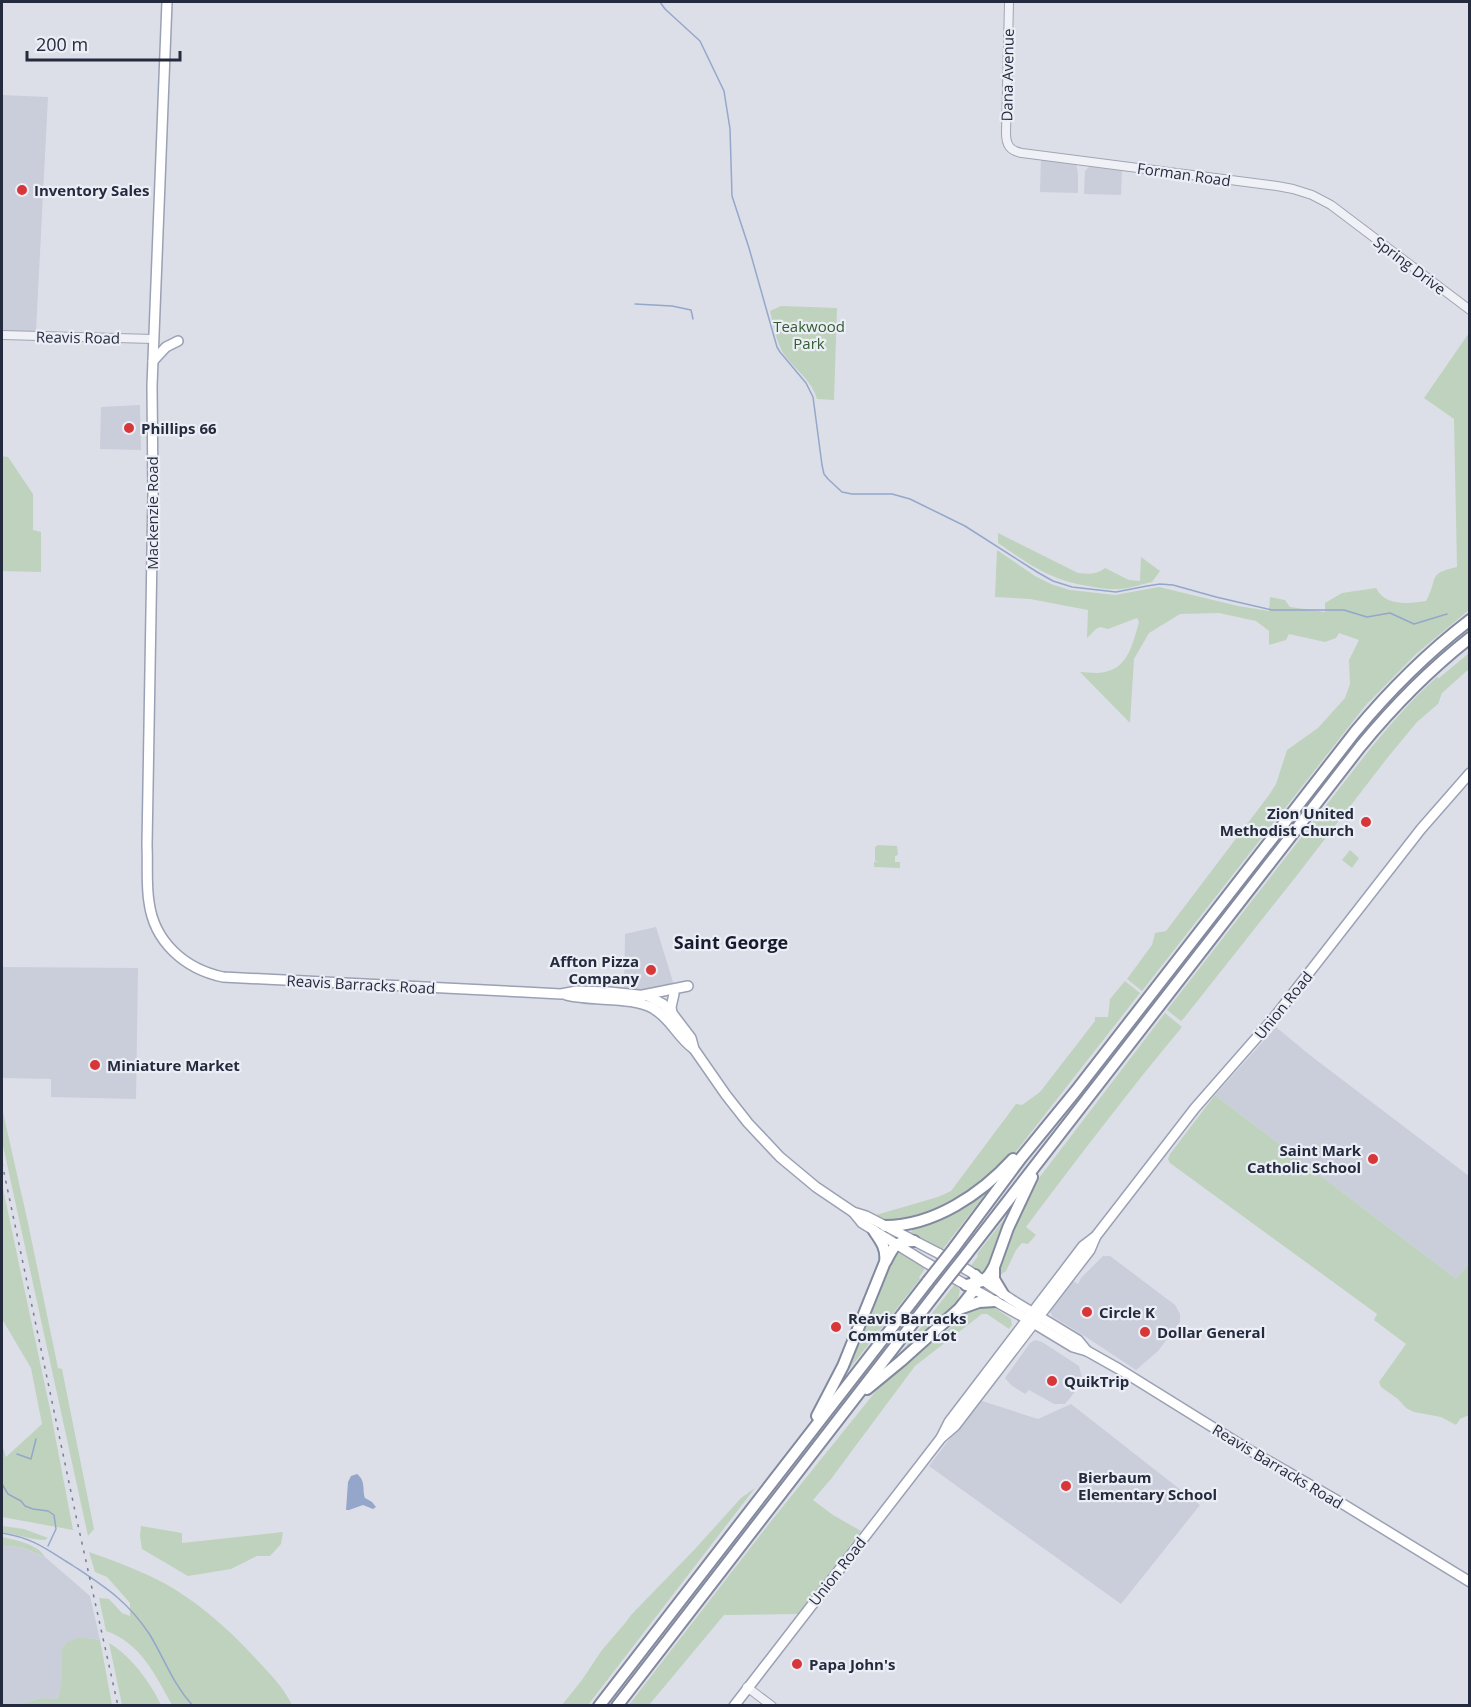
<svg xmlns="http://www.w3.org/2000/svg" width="1471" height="1707" viewBox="0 0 1471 1707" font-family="'Open Sans',sans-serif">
  <rect width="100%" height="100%" fill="#dcdfe8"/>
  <g fill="#caceda">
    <polygon points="2,95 48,97 36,331 2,331"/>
    <polygon points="1041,158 1073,163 1076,164 1078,173 1078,193 1040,192"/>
    <polygon points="1095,165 1122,169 1121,195 1084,194 1085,171 1090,166"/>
    <polygon points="140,405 141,450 100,449 101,407"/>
    <polygon points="656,927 674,985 650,990 624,990 625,934"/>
    <polygon points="2,967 138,968 136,1099 51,1097 51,1079 2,1078"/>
    <polygon points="1276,1027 1311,1056 1469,1176 1469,1263 1456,1279 1215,1095"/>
    <polygon points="1103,1256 1110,1256 1175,1305 1180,1314 1180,1322 1158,1351 1136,1370 1080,1333 1053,1317 1050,1312 1052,1307 1073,1281 1078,1284 1081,1278"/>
    <polygon points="1035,1340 1042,1342 1079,1366 1083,1382 1065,1404 1054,1404 1029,1390 1025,1394 1011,1385 1005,1378 1030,1343"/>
    <polygon points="979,1400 1038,1419 1071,1404 1200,1505 1121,1604 929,1466"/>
    <polygon points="2,1546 20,1547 45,1557 90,1596 100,1640 80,1637 63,1649 62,1678 58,1699 42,1698 17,1705 2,1705"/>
  </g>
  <g fill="#bfd2bd">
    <path d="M 781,306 L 837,308 L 834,400 L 817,399 C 812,381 797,371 786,357 C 776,344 774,326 770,311 Z"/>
    <path d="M 1469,333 L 1469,610 L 1416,654 L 1365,706 L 1142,991 L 1127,979 L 1152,945 L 1155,933 L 1166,931 L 1269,795 L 1276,784 L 1287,750 L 1318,728 L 1345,698 L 1350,684 L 1349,660 L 1359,640 L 1339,633 L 1336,638 L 1325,642 L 1289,634 L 1286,640 L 1269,645 L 1269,631 L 1256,621 L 1219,613 L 1180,614 L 1149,633 L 1134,659 L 1130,723 L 1080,672 C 1087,672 1097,674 1105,672 C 1129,667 1133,642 1139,622 L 1137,618 L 1108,629 L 1100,627 L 1096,629 L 1087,638 L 1088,610 L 1030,599 L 995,597 L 997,550 L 1035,576 L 1051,584 L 1070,590 L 1115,595 L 1159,587 L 1238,606 L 1269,611 L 1270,597 L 1285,600 L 1290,607 L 1325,612 L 1325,603 L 1342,593 L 1376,588 C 1385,606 1408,604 1426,601 C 1439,578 1426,574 1457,567 L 1454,419 L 1424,398 Z"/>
    <polygon points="2,456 8,457 33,494 33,530 41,532 41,572 2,571"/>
    <path d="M 998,533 L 1078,573 C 1088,574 1096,575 1105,568 L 1129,580 L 1140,581 L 1141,557 L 1160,571 L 1152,582 C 1142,584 1132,588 1121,589 C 1110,590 1099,588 1088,586 C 1050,580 1029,564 998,543 Z"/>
    <path d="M 1469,653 L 1469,669 L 1442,693 L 1438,704 L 1417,722 L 1388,757 L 1298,874 L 1184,1018 L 1181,1021 L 1167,1010 L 1370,749 C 1391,724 1412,699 1437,677 L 1439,678 Z"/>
    <polygon points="878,845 897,846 898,855 895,856 895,862 900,862 900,868 874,867 874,862 879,861 875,861 875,847"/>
    <polygon points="1350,850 1359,858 1352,868 1342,860"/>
    <path d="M 1125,981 L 1140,993 L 1014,1154 C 985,1181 954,1204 916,1216 C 907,1219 898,1223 889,1221 C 885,1220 880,1217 876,1215 L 938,1197 L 951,1191 L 1016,1104 L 1022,1105 L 1040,1092 L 1095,1021 L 1095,1017 L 1108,1017 L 1110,999 Z"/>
    <path d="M 1165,1013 L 1182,1027 C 1128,1092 1077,1159 1026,1227 L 1036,1235 L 1028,1244 L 1022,1243 L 1016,1250 L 1006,1271 L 997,1277 C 1001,1246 1022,1204 1039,1178 Z"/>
    <polygon points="1215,1095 1456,1279 1469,1263 1469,1415 1460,1419 1456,1425 1441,1417 1414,1412 1406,1408 1398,1399 1381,1387 1379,1382 1406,1344 1374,1320 1377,1314 1170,1163 1168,1159 1170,1154"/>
    <polygon points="2,1108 28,1223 58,1368 62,1369 94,1529 88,1536 2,1141"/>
    <polygon points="2,1184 51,1414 73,1530 2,1517 2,1445 6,1457 42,1424 31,1368 2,1319"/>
    <polygon points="993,1184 942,1250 910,1233 914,1228 952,1212"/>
    <polygon points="1012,1209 989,1270 982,1275 970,1267 978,1256 977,1254"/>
    <polygon points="897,1249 926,1267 919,1277 920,1279 839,1382 890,1258"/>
    <polygon points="955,1284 960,1290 957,1304 895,1360"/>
    <polygon points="992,1306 1011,1319 1012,1325 1009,1329 987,1314 982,1314 915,1366 831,1479 813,1500 833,1515 861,1531 798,1614 724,1615 649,1705 628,1706 772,1520 880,1386 891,1375 928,1346 974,1307"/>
    <polygon points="755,1488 588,1705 562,1705 582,1680 602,1650 626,1622 631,1615 695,1549 741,1498"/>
    <path d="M 2,1526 L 24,1529 L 48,1538 L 45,1540 C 31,1540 16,1534 2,1532 Z"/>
    <polygon points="141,1526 182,1533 182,1543 283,1532 281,1544 270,1556 257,1556 231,1569 188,1576 142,1549 140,1536"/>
    <path d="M 2,1537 C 15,1540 38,1544 45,1557 L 21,1547 L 2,1546 Z"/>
    <path d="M 89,1552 C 110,1559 130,1567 150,1576 C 191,1595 228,1628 258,1661 C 271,1675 284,1688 292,1705 L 172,1705 C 156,1676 140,1642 106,1631 L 99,1598 L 109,1599 L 122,1613 L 130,1616 L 130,1603 L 107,1577 L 95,1572 Z"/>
    <polygon points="80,1637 100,1640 112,1705 17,1705 42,1698 58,1699 62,1678 62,1649 68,1642"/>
    <path d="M 109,1643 C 131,1656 150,1682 161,1705 L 122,1705 Z"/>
  </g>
  <path fill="#94a7cb" d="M 357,1474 C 366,1481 362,1488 365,1498 L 372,1502 L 376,1507 L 373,1509 L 363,1505 L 349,1510 L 346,1510 L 348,1482 L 351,1476 Z"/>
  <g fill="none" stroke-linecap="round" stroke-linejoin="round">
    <g stroke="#94a7cb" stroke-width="1.5">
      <polyline points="660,2 665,9 700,41 724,91 730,129 732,196 749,248 777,347 780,352 806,383 813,397 822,465 824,474 828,479 842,492 852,494 892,494 910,499 965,526 1037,572 1053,581 1072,587 1116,592 1147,586 1160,584 1173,585 1216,597 1272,610 1344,610 1367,617 1390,613 1414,624 1447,614"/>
      <polyline points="635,304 672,306 691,310 693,319"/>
      <polyline points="17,1454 31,1459 36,1439"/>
      <polyline points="2,1484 8,1494 21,1501 25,1506 33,1509 48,1511 54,1515 56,1529 48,1546"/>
      <path d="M 2,1533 C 33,1538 46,1549 72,1565 C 105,1587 128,1601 150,1635 C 165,1660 173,1684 193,1706"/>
    </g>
    <g stroke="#a1a5b2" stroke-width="10">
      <g id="minor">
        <path d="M 1009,2 L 1006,133 C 1006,145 1010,151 1022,153 L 1277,186 L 1293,189 L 1312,195 L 1331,205 L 1470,310"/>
        <polyline points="2,335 154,339"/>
        <polyline points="747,1687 772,1706"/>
      </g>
    </g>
    <g stroke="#9ba1b4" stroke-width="12">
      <g id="major">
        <path d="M 167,2 L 152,386 L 153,494 L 147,846 C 148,864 146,884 149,902 C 154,942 185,969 223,977 L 524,992 L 561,994 L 577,991 L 609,992 L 648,996 L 663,1004 L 672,1013 L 691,1038 L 694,1049 L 726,1095 L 748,1123 L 780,1157 L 816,1187 L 853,1212 L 866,1216 L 938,1253 L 969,1271 L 1012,1300 L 1078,1340 L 1087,1351"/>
        <polyline points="153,361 166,347 178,341"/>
        <path d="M 566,995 C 592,1002 633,996 654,1009 C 671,1019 678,1038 694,1049"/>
        <polyline points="643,995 688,986"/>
        <polyline points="672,1013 671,1007 674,994"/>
        <polyline points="853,1212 862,1223 925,1262 1020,1315 1073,1347 1087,1351 1119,1369 1251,1451 1343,1504 1470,1582"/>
        <polyline points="941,1438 955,1426 965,1413 1090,1250 1096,1236 1195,1108 1273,1019 1421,829 1470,773"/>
        <polyline points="734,1706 941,1438 949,1422 1083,1246 1096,1236"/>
      </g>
    </g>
    <g stroke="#838a9f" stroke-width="14">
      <g id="highway">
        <path d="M 885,1226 C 934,1226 981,1194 1013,1159"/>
        <path d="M 954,1248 L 1021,1158 L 1075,1092 L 1355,732 C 1389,691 1427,653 1470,620"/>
        <path d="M 966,1255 L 1360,747 C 1393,707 1429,670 1470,638"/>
        <path d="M 886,1261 C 894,1245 896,1241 914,1241"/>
        <polyline points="994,1267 994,1279 1003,1294"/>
        <polyline points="966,1285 983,1281 989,1275 994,1267 1008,1228 1032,1177"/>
        <polyline points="962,1308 979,1302 995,1301"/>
        <polyline points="867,1389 901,1361 959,1309 974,1290 976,1284 975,1275"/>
        <path d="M 817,1416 L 843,1366 L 885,1262 C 887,1249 881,1241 874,1231"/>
        <polyline points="599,1706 928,1281"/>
        <polyline points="617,1706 940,1288"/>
      </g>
    </g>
    <use href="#minor" stroke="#eff1f6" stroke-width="8"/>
    <use href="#major" stroke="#fff" stroke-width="9"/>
    <use href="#highway" stroke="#fff" stroke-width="10"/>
    <polyline stroke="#757c92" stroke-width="1.5" stroke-dasharray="3 6" stroke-linecap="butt" points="2,1163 76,1516 118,1706"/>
    <g stroke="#838a9f" stroke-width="14" stroke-linecap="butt">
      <g id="highway-bridge">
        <polyline points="928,1281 954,1248"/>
        <polyline points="940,1288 966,1255"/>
      </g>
    </g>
    <use href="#highway-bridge" stroke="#fff" stroke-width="10"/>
  </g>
  <g fill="#d73738" stroke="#eceef5" stroke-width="2">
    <circle cx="22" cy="190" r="6"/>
    <circle cx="129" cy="428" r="6"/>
    <circle cx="1366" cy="822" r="6"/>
    <circle cx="651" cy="970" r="6"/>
    <circle cx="95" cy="1065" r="6"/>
    <circle cx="1373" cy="1159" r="6"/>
    <circle cx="1087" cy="1312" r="6"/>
    <circle cx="836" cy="1327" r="6"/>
    <circle cx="1145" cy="1332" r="6"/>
    <circle cx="1052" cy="1381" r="6"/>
    <circle cx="1066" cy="1486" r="6"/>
    <circle cx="797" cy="1664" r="6"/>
  </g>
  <g text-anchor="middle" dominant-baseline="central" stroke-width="4.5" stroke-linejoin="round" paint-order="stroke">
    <g font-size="15" fill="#252b3f" stroke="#eceef5">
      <text transform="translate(1007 75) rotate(-89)">Dana Avenue</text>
      <text transform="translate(1184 174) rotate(8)">Forman Road</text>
      <text transform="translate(1410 265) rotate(37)">Spring Drive</text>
      <text transform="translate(78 337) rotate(1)">Reavis Road</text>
      <text transform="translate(152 513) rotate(-90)">Mackenzie Road</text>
      <text transform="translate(361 984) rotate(3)">Reavis Barracks Road</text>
      <text transform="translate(1283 1005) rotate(-51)">Union Road</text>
      <text transform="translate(1278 1466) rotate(31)">Reavis Barracks Road</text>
      <text transform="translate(837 1571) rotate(-52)">Union Road</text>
    </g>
    <g font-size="15" font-weight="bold" fill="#252b3f" stroke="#eceef5" text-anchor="start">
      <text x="34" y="190">Inventory Sales</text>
      <text x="141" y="428">Phillips 66</text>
      <text x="1354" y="813" text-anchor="end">Zion United<tspan x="1354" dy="17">Methodist Church</tspan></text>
      <text x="639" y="961" text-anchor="end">Affton Pizza<tspan x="639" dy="17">Company</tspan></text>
      <text x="107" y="1065">Miniature Market</text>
      <text x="1361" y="1150" text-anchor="end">Saint Mark<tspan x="1361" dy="17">Catholic School</tspan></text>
      <text x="1099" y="1312">Circle K</text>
      <text x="848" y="1318">Reavis Barracks<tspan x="848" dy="17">Commuter Lot</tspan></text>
      <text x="1157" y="1332">Dollar General</text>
      <text x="1064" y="1381">QuikTrip</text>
      <text x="1078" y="1477">Bierbaum<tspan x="1078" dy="17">Elementary School</tspan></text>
      <text x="809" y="1664">Papa John's</text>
    </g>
    <g font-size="15" fill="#335c31" stroke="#eceef5">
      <text x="809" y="326">Teakwood<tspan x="809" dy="17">Park</tspan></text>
    </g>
    <g font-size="18" font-weight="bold" fill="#181c2f" stroke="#eceef5">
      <text x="731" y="942">Saint George</text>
    </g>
  </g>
  <rect width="1471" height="1707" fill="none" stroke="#252b3f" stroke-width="6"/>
  <path d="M27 51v9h153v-9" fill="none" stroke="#252b3f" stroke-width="3"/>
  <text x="36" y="51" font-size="18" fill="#252b3f" stroke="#eceef5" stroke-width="4.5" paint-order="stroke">200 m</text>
</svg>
